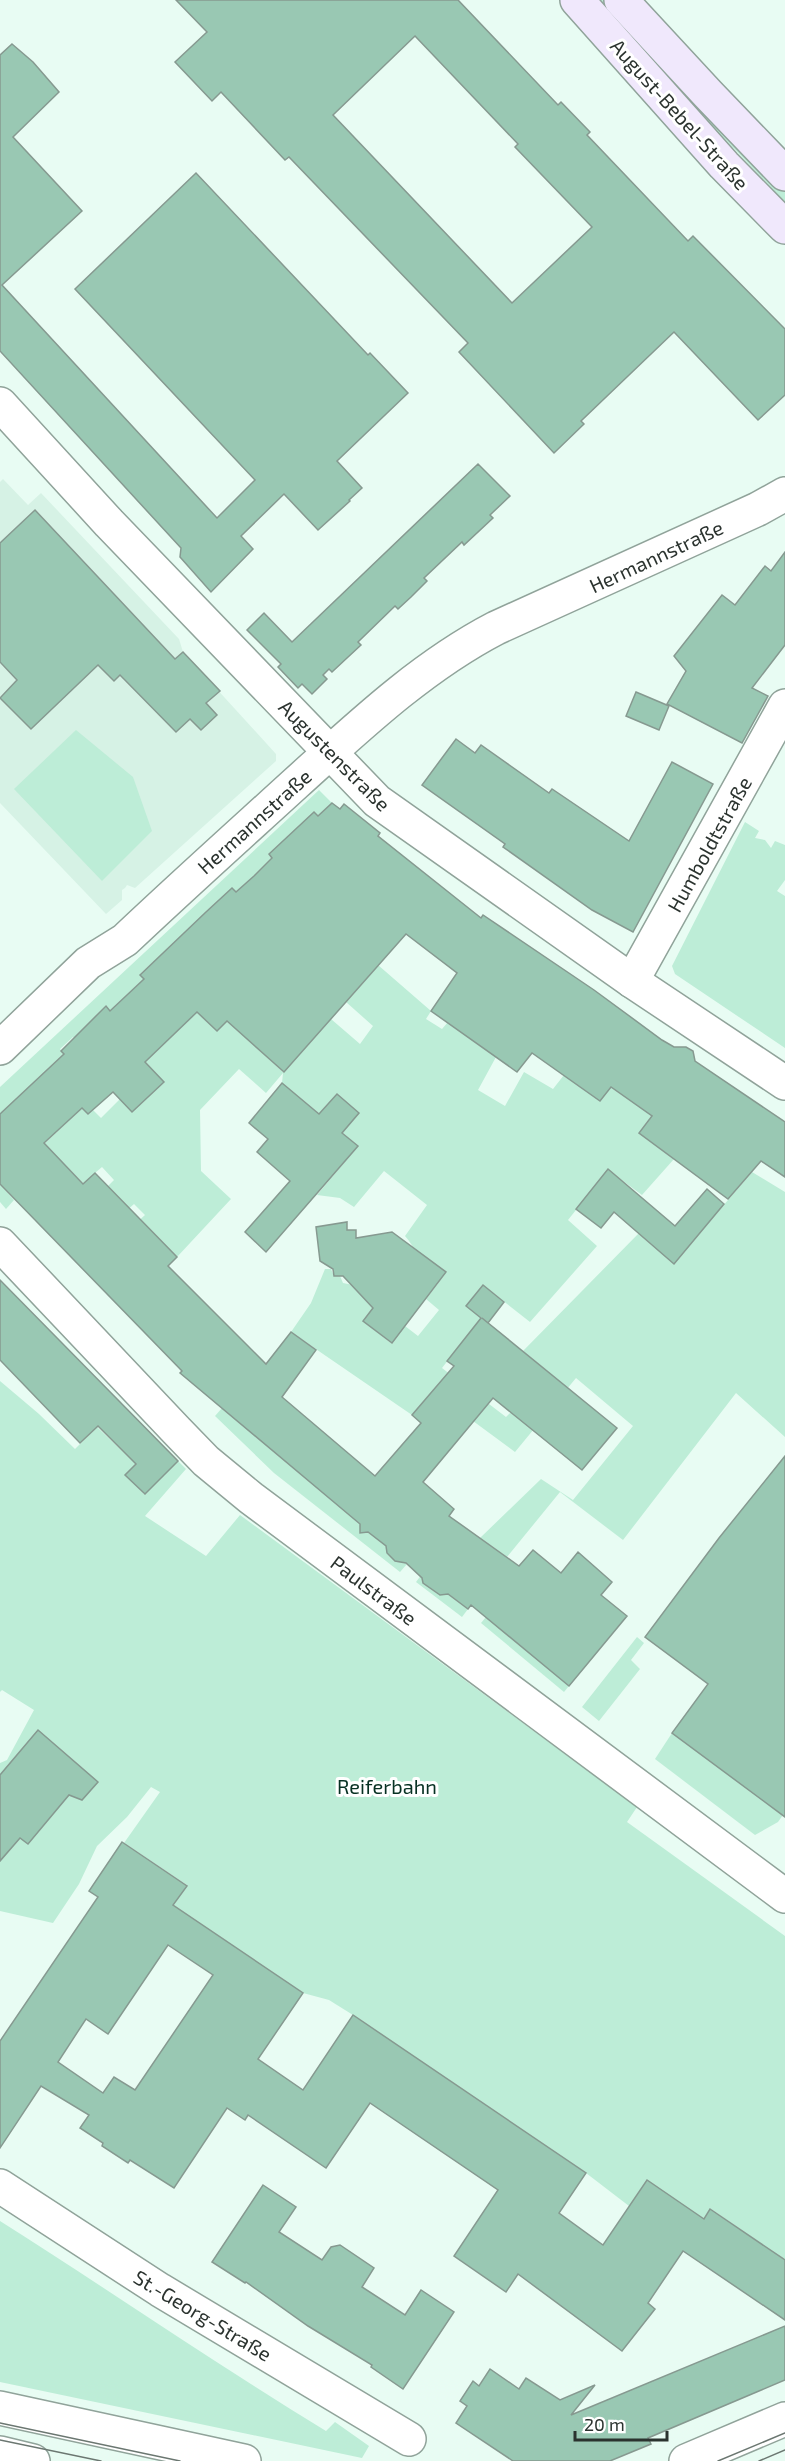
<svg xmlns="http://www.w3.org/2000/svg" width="785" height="2461" viewBox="0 0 785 2461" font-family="'Exo 2',sans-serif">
  <rect width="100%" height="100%" fill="#e8fcf3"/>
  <polygon fill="#d6f2e5" points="3,479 28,505 41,493 179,639 183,652 276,754 276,761 135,888 127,885 125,888 122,890 122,900 106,914 0,803 0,482"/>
  <g fill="#bdedd7">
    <polygon points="592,0 612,0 785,187 785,202"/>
    <polygon points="76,730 133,777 152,831 102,881 14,789"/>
    <polygon points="319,790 332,803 318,816 314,812 269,854 273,859 158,966 153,962 140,974 144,979 110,1011 106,1007 78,1041 73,1037 60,1049 64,1054 0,1114 0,1087"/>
    <polygon points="745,822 759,831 755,838 765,840 771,848 775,841 785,845 785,880 777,891 785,896 785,1048 675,974 672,966"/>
    <path d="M 378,965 L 431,1011 L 426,1019 L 442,1029 L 448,1022 L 496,1057 L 478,1090 L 505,1106 L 524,1072 L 553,1089 L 575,1061 L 605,1083 L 662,1102 L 639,1133 L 674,1159 L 642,1195 L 608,1170 L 568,1220 L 597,1246 L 530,1322 L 483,1285 L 466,1306 L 481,1318 L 442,1368 L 506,1417 L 511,1412 L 523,1351 L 639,1233 L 674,1263 L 752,1172 L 785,1192 L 785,1437 L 736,1393 L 623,1540 L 560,1492 L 507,1557 L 480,1538 L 541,1479 L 573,1500 L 633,1426 L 576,1378 L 515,1452 L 473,1421 L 427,1398 L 412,1415 L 291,1332 L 311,1303 L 325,1269 L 331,1269 L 334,1276 L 340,1276 L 343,1283 L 353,1285 L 373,1308 L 363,1321 L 391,1343 L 405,1326 L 418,1336 L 439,1310 L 426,1299 L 439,1282 C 425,1270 417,1250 405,1236 L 427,1205 L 384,1171 L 354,1207 L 340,1198 L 317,1195 L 358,1146 L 282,1083 L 283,1073 L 266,1093 L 239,1069 L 200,1110 L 201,1171 L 231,1199 L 177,1257 L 134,1225 L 145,1215 L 134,1204 L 112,1224 L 92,1202 L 114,1180 L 102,1167 L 89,1178 L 87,1187 L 44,1144 L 82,1108 L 88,1114 L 93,1110 L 101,1118 L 120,1099 L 132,1111 L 164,1082 L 145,1062 L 197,1012 L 217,1030 L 232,1016 L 243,1035 L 283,1072 L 331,1019 L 360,1044 L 373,1026 L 346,1002 Z"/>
    <polygon points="0,1184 14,1200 6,1209 0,1202"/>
    <polygon points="0,1381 39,1414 75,1449 97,1427 136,1464 126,1475 144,1494 178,1461 186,1469 145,1516 206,1556 240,1515 637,1807 627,1822 785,1936 785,2260 711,2209 704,2219 647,2181 629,2206 586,2173 353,2015 329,2000 303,1993 173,1905 187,1885 124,1843 160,1792 151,1787 127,1817 97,1846 79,1884 53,1923 0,1911 0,1763 7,1760 34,1710 2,1690 0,1692"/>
    <polygon points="222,1408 360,1524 360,1528 364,1532 368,1532 387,1547 387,1553 395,1561 402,1560 407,1564 400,1572 274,1473 215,1416"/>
    <polygon points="422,1574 423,1583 439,1595 448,1594 468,1609 462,1617 416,1582"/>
    <polygon points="486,1617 569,1686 564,1692 481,1623"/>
    <polygon points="637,1637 644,1643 631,1660 640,1669 599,1721 582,1707"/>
    <polygon points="672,1733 783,1815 778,1822 755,1835 655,1759"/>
    <path d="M 0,2221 C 109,2290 216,2364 326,2431 L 335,2422 L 369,2446 L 362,2458 L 0,2382 Z"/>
  </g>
  <g fill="#99c8b3" stroke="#869990" stroke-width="1.5" fill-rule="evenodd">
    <path d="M 176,0 L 458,0 L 558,105 L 561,102 L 590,132 L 587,135 L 688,241 L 693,236 L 785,329 L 785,395 L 758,420 L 674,332 L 581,421 L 584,424 L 554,453 L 459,352 L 468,343 L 289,157 L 285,160 L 221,92 L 212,101 L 175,62 L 207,32 ZM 415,36 L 518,144 L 515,147 L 592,227 L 512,303 L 333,115 Z"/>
    <polygon points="12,44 33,62 59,92 13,137 82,211 2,285 217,518 255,480 75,289 196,173 368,355 370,353 408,393 337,461 362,488 349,500 350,501 318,530 284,494 241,536 253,549 211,592 180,557 181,548 0,351 0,55"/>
    <polygon points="478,464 510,496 490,515 493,518 464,545 462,542 424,578 427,581 411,597 398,609 395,606 358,642 361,645 347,658 332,672 329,669 323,675 327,679 312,694 302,684 298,688 278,667 281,664 247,630 264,613 292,642"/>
    <polygon points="35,510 175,659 183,652 220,691 206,703 217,715 201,730 190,719 176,732 120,675 114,681 98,665 31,729 0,698 17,680 0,662 0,543"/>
    <polygon points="785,552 785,645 752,688 768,696 742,743 667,704 686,671 674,656 722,595 735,605 765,566 771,571"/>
    <polygon points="636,692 669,706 659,730 626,716"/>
    <polygon points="456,739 475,753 481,745 549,793 552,789 629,841 672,762 713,784 633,932 592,910 503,847 505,844 422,785"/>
    <polygon points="332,803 340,809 344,804 380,833 378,836 481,918 483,915 594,990 662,1040 674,1047 686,1047 693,1051 695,1061 785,1122 785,1177 761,1161 728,1199 639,1133 652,1116 611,1087 600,1101 532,1053 517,1072 431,1011 457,973 406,934 284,1072 227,1021 217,1031 197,1012 145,1062 164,1082 132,1112 113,1092 88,1114 82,1108 44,1143 83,1184 95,1173 177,1257 168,1266 266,1364 291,1332 316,1350 282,1397 375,1476 421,1423 412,1415 454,1366 447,1361 481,1318 466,1306 483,1285 504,1302 488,1323 482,1318 617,1428 582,1470 493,1398 423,1482 454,1509 449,1516 519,1566 533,1550 561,1573 578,1552 612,1582 601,1595 627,1616 569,1686 471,1605 468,1609 448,1594 440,1595 423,1583 422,1578 406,1563 395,1561 387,1553 386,1546 368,1532 360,1533 360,1524 180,1373 182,1371 0,1184 0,1114 64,1054 61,1051 106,1006 110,1011 144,979 140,975 206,912 232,888 236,892 254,876 272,858 269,854 314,812 318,816"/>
    <polygon points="282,1083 319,1114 337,1094 359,1113 342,1133 358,1146 266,1252 245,1232 290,1181 257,1152 268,1139 249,1123"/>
    <polygon points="608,1169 675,1226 707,1189 724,1204 674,1264 614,1212 601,1228 576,1209"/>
    <polygon points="347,1222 347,1230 356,1230 356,1238 392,1232 446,1272 392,1343 363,1321 373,1308 343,1276 334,1276 333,1269 320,1261 316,1227"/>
    <polygon points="0,1280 178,1461 145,1494 125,1475 136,1464 98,1426 80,1443 0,1360"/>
    <polygon points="785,1456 785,1817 672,1733 708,1684 645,1637 719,1538"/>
    <polygon points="38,1730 98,1782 82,1800 69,1795 28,1844 20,1838 0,1861 0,1775"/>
    <path d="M 122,1842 L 187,1886 L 173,1905 L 303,1993 L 258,2059 L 303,2090 L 353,2015 L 586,2173 L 559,2213 L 603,2245 L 647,2180 L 704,2219 L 710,2209 L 785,2260 L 785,2320 L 683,2251 L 648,2303 L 655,2309 L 622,2351 L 518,2274 L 506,2292 L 454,2256 L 498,2190 L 370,2103 L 326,2168 L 248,2115 L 245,2120 L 227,2108 L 174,2188 L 130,2160 L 128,2163 L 102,2146 L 103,2143 L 80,2128 L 89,2115 L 41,2086 L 0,2148 L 0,2041 L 98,1897 L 89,1891 ZM 168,1945 L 213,1975 L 135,2090 L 114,2077 L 103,2093 L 58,2062 L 86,2019 L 108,2034 Z"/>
    <polygon points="263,2185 296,2207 279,2232 322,2260 331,2247 340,2245 374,2268 362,2287 405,2315 421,2290 454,2312 403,2389 371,2367 372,2365 308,2326 246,2282 245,2283 212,2262"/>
    <polygon points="785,2326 785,2380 648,2438 651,2444 610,2461 513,2461 456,2423 467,2406 460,2401 473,2381 479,2386 490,2369 519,2389 526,2378 560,2400 595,2385 571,2415"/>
  </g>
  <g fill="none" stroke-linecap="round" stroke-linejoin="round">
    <g stroke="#90a39a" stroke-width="36">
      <g id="minor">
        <polyline points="0,404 109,523 377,801 632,981 785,1083"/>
        <polyline points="632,981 785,706"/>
        <path d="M 0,1048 L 88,963 L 125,940 C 181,887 239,835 296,783 C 358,727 421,667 496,628 L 758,509 L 785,494"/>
        <polyline points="0,1244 177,1431 206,1461 251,1498 785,1896"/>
        <polyline points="0,2186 160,2290 409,2439"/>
      </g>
    </g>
    <g stroke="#90a39a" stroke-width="36">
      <g id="tertiary">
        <polyline points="0,2408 244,2461"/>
        <polyline points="0,2453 33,2461"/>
        <polyline points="686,2461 785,2419"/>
      </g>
    </g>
    <g stroke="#90a39a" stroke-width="36">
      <g id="secondary">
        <polyline points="577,0 724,165 785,227"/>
        <polyline points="621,0 708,94 785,174"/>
      </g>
    </g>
    <use href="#minor" stroke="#fff" stroke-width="33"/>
    <use href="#tertiary" stroke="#fff" stroke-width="33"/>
    <use href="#secondary" stroke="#f0e8fc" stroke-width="33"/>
    <g stroke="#6b7771" stroke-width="1.5">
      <polyline points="0,2423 180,2461"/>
      <polyline points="0,2440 101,2461"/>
      <polyline points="718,2461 785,2433"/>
      <polyline points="759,2461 785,2450"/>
    </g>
  </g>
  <g text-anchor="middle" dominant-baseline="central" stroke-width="6" stroke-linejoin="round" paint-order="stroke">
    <g font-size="20" fill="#2b332f" stroke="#fff">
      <text transform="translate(680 114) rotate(48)">August-Bebel-Straße</text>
      <text transform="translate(656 556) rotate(-25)">Hermannstraße</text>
      <text transform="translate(335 755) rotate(45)">Augustenstraße</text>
      <text transform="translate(254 821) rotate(-42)">Hermannstraße</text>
      <text transform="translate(709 844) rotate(-61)">Humboldtstraße</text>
      <text transform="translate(374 1590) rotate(37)">Paulstraße</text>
      <text transform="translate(203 2315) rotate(31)">St.-Georg-Straße</text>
    </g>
    <g font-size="20" fill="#073123" stroke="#fff">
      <text x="387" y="1786">Reiferbahn</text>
    </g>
  </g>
  <path d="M575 2431v9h92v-9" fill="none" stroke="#2b332f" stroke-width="3"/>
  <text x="584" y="2431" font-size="18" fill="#2b332f" stroke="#ffffff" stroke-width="4.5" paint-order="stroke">20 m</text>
</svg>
